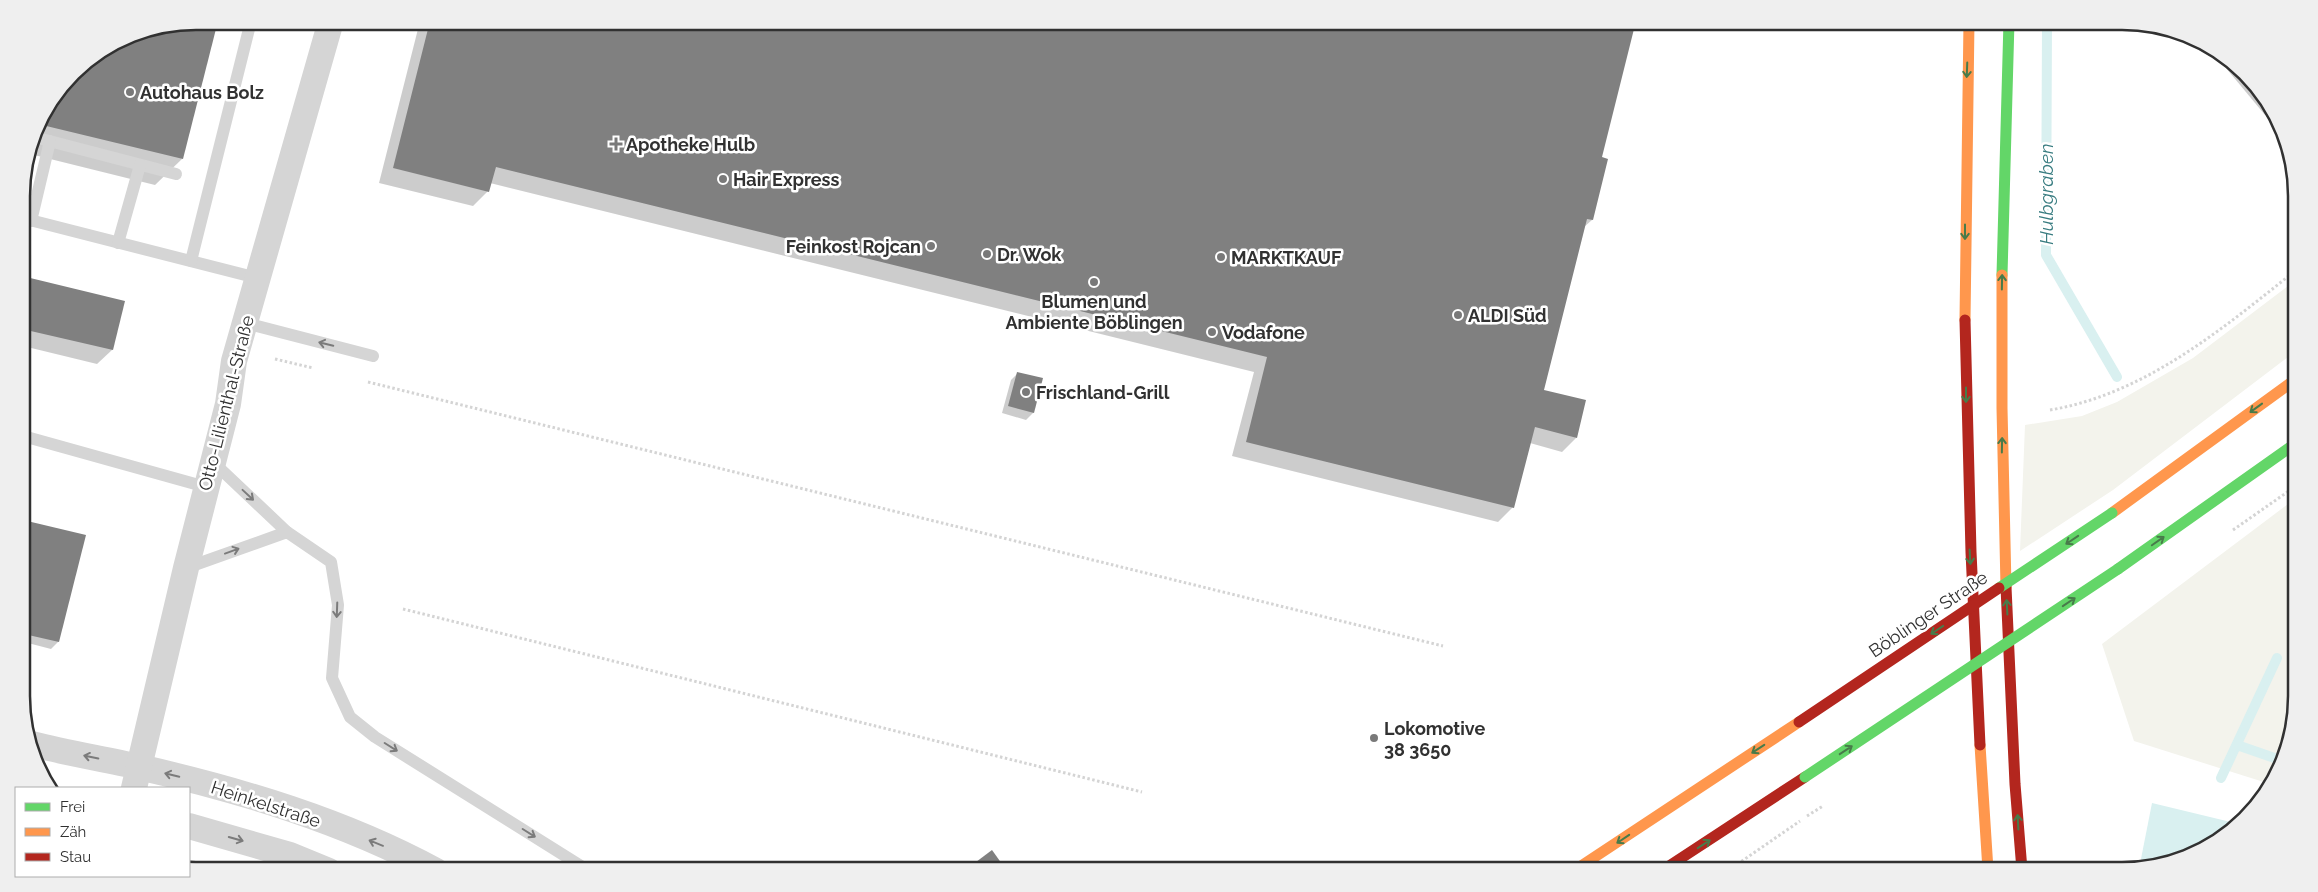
<svg xmlns="http://www.w3.org/2000/svg" width="2318" height="892" viewBox="0 0 2318 892" font-family="Raleway,sans-serif">
  <rect width="100%" height="100%" fill="#fff"/>
  <g fill="#f3f3ec">
    <polygon points="2296,280 2296,351 2113,490 2020,551 2025,425 2082,416 2117,402 2193,358"/>
    <polygon points="2296,498 2297,696 2287,752 2270,784 2134,741 2102,644"/>
  </g>
  <polygon fill="#d9f0f0" points="2152,803 2239,824 2228,835 2178,861 2139,869"/>
  <g fill="#0003">
    <polygon points="420,21 1635,21 1601,158 1607,160 1592,220 1584,227 1543,391 1576,438 1562,452 1530,443 1513,507 1498,522 1232,456 1254,372 490,183 488,191 473,206 379,183"/>
    <polygon points="130,34 182,159 155,185 30,154 39,119 81,65"/>
    <polygon points="2216,56 2253,81 2271,110 2265,115"/>
    <polygon points="22,278 124,302 112,350 97,364 23,346"/>
    <polygon points="1018,373 1042,379 1033,413 1026,420 1002,413 1011,380"/>
    <polygon points="23,521 58,642 51,649 24,642"/>
  </g>
  <g fill="none" stroke-linecap="round" stroke-linejoin="round">
    <g stroke="#d9f0f0" stroke-width="10">
      <polyline points="2047,21 2046,255 2117,377"/>
      <polyline points="2237,745 2283,761"/>
      <polyline points="2221,778 2277,658"/>
    </g>
  </g>
  <g fill="#808080">
    <polygon points="196,21 218,21 183,159 38,124 81,65 130,34"/>
    <polygon points="430,21 1636,21 1602,157 1608,159 1593,220 1587,219 1544,390 1586,400 1577,438 1535,427 1514,508 1246,442 1267,357 496,167 489,192 393,168"/>
    <polygon points="22,276 125,301 113,350 22,329"/>
    <polygon points="1017,372 1043,378 1034,413 1008,406"/>
    <polygon points="23,520 86,535 59,642 24,634"/>
    <polygon points="992,850 1007,871 964,871"/>
  </g>
  <g fill="none" stroke-linecap="round" stroke-linejoin="round">
    <g stroke="#d4d4d4" stroke-width="3" stroke-dasharray="2.5 2.5" stroke-linecap="butt">
      <polyline points="275,359 313,368"/>
      <polyline points="368,382 1443,646"/>
      <path d="M 2050,410 C 2145,394 2222,329 2295,271"/>
      <polyline points="2233,530 2296,486"/>
      <polyline points="403,609 1142,792"/>
      <polyline points="1729,870 1800,821"/>
    </g>
    <g stroke="#d5d5d5" stroke-width="12">
      <polyline points="34,137 176,174"/>
      <polyline points="22,218 257,278"/>
      <polyline points="31,221 50,141"/>
      <polyline points="118,243 140,165"/>
      <polyline points="191,261 251,21"/>
      <polyline points="245,323 373,356"/>
      <polyline points="23,436 206,487"/>
      <polyline points="213,462 287,532"/>
      <polyline points="186,568 287,532 331,562 338,605 332,678 350,717 375,737 589,871"/>
    </g>
    <g stroke="#d5d5d5" stroke-width="26">
      <path d="M 32,744 C 67,753 104,759 139,767 C 240,790 344,821 436,871"/>
      <polyline points="134,788 186,568 228,404 234,361 331,21"/>
      <polyline points="189,826 290,855 329,871"/>
    </g>
    <g stroke="#63d668" stroke-width="11">
      <polyline points="2002,275 2009,21"/>
      <polyline points="2118,569 2296,443"/>
    </g>
    <g stroke="#ff974d" stroke-width="11">
      <polyline points="2002,275 2002,408 2006,587"/>
      <polyline points="1965,320 1969,21"/>
      <polyline points="2112,513 2296,379"/>
      <polyline points="1980,745 1988,870"/>
      <polyline points="1575,870 1799,722"/>
    </g>
    <g stroke="#b3261e" stroke-width="11">
      <polyline points="1965,320 1971,552 1980,745"/>
      <polyline points="2006,587 2015,784 2022,870"/>
      <polyline points="1663,870 1805,777"/>
    </g>
    <polyline stroke="#d4d4d4" stroke-width="3" stroke-dasharray="2.5 2.5" stroke-linecap="butt" points="1807,816 1823,806"/>
    <g stroke="#63d668" stroke-width="11">
      <polyline points="1999,588 2112,513"/>
      <polyline points="1805,777 2118,569"/>
    </g>
    <polyline stroke="#b3261e" stroke-width="11" points="1799,722 1999,588"/>
  </g>
  <defs><path id="oneway-shaft" d="M-6 0H5M1.5-3L5.5 0L1.5 3" fill="none" stroke-width="1.6" stroke-linecap="round" stroke-linejoin="round" transform="scale(1.25)"/></defs>
  <g stroke="#487b4a">
    <use href="#oneway-shaft" transform="translate(1967 70) rotate(92)"/>
    <use href="#oneway-shaft" transform="translate(1965 232) rotate(90)"/>
    <use href="#oneway-shaft" transform="translate(2002 282) rotate(-89)"/>
    <use href="#oneway-shaft" transform="translate(1966 395) rotate(90)"/>
    <use href="#oneway-shaft" transform="translate(2256 408) rotate(144)"/>
    <use href="#oneway-shaft" transform="translate(2002 445) rotate(-89)"/>
    <use href="#oneway-shaft" transform="translate(2072 540) rotate(146)"/>
    <use href="#oneway-shaft" transform="translate(2158 541) rotate(-35)"/>
    <use href="#oneway-shaft" transform="translate(1970 557) rotate(87)"/>
    <use href="#oneway-shaft" transform="translate(2069 602) rotate(-34)"/>
    <use href="#oneway-shaft" transform="translate(2007 607) rotate(-93)"/>
    <use href="#oneway-shaft" transform="translate(1937 630) rotate(146)"/>
    <use href="#oneway-shaft" transform="translate(1758 749) rotate(147)"/>
    <use href="#oneway-shaft" transform="translate(1846 750) rotate(-33)"/>
    <use href="#oneway-shaft" transform="translate(2018 822) rotate(-93)"/>
    <use href="#oneway-shaft" transform="translate(1623 839) rotate(146)"/>
    <use href="#oneway-shaft" transform="translate(1704 844) rotate(-33)"/>
  </g>
  <g stroke="#7b7b7b">
    <use href="#oneway-shaft" transform="translate(326 344) rotate(-166)"/>
    <use href="#oneway-shaft" transform="translate(248 495) rotate(43)"/>
    <use href="#oneway-shaft" transform="translate(232 551) rotate(-20)"/>
    <use href="#oneway-shaft" transform="translate(337 610) rotate(92)"/>
    <use href="#oneway-shaft" transform="translate(391 747) rotate(32)"/>
    <use href="#oneway-shaft" transform="translate(91 757) rotate(-168)"/>
    <use href="#oneway-shaft" transform="translate(172 775) rotate(-166)"/>
    <use href="#oneway-shaft" transform="translate(529 833) rotate(32)"/>
    <use href="#oneway-shaft" transform="translate(236 839) rotate(16)"/>
    <use href="#oneway-shaft" transform="translate(376 843) rotate(-158)"/>
  </g>
  <g fill="#797979" stroke="#fff" stroke-width="2">
    <circle cx="130" cy="92" r="5"/>
    <path d="M613.5 136.5h5v5h5v5h-5v5h-5v-5h-5v-5h5z"/>
    <circle cx="723" cy="179" r="5"/>
    <circle cx="931" cy="246" r="5"/>
    <circle cx="987" cy="254" r="5"/>
    <circle cx="1221" cy="257" r="5"/>
    <circle cx="1094" cy="282" r="5"/>
    <circle cx="1458" cy="315" r="5"/>
    <circle cx="1212" cy="332" r="5"/>
    <circle cx="1026" cy="392" r="5"/>
    <circle cx="1374" cy="738" r="5"/>
  </g>
  <g text-anchor="middle" dominant-baseline="central" stroke-width="5" stroke-linejoin="round" paint-order="stroke">
    <g font-size="18" font-weight="bold" fill="#313131" stroke="#fff" text-anchor="start">
      <text x="140" y="92">Autohaus Bolz</text>
      <text x="626" y="144">Apotheke Hulb</text>
      <text x="733" y="179">Hair Express</text>
      <text x="921" y="246" text-anchor="end">Feinkost Rojcan</text>
      <text x="997" y="254">Dr. Wok</text>
      <text x="1231" y="257">MARKTKAUF</text>
      <text x="1094" y="301" text-anchor="middle">Blumen und<tspan x="1094" dy="21">Ambiente Böblingen</tspan></text>
      <text x="1468" y="315">ALDI Süd</text>
      <text x="1222" y="332">Vodafone</text>
      <text x="1036" y="392">Frischland-Grill</text>
      <text x="1384" y="728">Lokomotive<tspan x="1384" dy="21">38 3650</tspan></text>
    </g>
    <g font-size="18" fill="#313131" stroke="#fff">
      <text transform="translate(226 403) rotate(-76)">Otto-Lilienthal-Straße</text>
      <text transform="translate(1928 614) rotate(-34)">Böblinger Straße</text>
      <text transform="translate(266 804) rotate(18)">Heinkelstraße</text>
    </g>
    <g font-size="19" font-style="italic" fill="#387c80" stroke="#fff">
      <text transform="translate(2046 194) rotate(-90)">Hulbgraben</text>
    </g>
  </g>
  <path d="M0 0H2318V892H0ZM196 30H2122A166 166 0 0 1 2288 196V696A166 166 0 0 1 2122 862H196A166 166 0 0 1 30 696V196A166 166 0 0 1 196 30Z" fill="#efefef" fill-rule="evenodd"/>
  <path fill="none" stroke="#313131" stroke-width="2.5" d="M196 30H2122A166 166 0 0 1 2288 196V696A166 166 0 0 1 2122 862H196A166 166 0 0 1 30 696V196A166 166 0 0 1 196 30Z"/>
  <rect x="15" y="787" width="175" height="90" fill="#ffffff" stroke="#adadad"/>
  <rect x="25" y="803" width="25" height="8" fill="#63d668" stroke="#adadad"/>
  <text x="60" y="812" font-size="15" fill="#313131">Frei</text>
  <rect x="25" y="828" width="25" height="8" fill="#ff974d" stroke="#adadad"/>
  <text x="60" y="837" font-size="15" fill="#313131">Zäh</text>
  <rect x="25" y="853" width="25" height="8" fill="#b3261e" stroke="#adadad"/>
  <text x="60" y="862" font-size="15" fill="#313131">Stau</text>
</svg>
